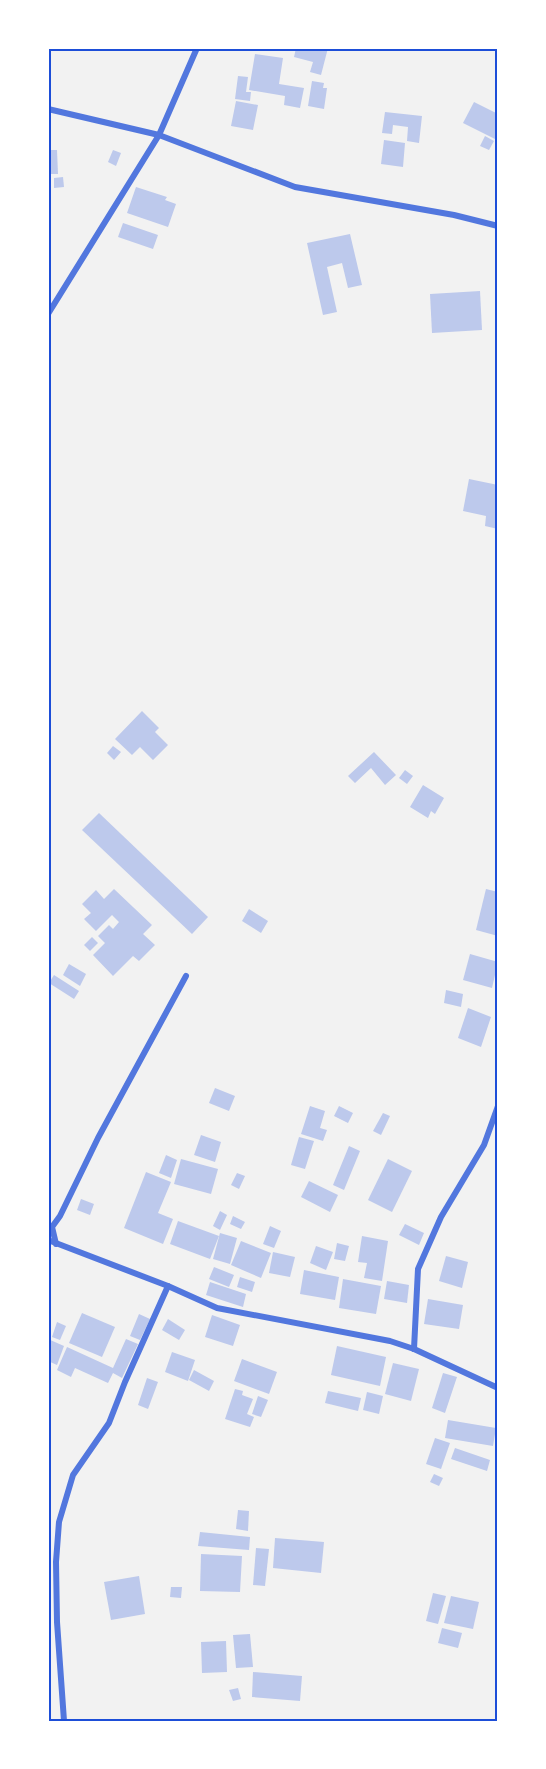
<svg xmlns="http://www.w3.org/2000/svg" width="546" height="1769" viewBox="0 0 546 1769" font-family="'IBM Plex Sans',sans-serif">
  <rect width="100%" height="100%" fill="#f2f2f2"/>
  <g fill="#bdc9ec">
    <polygon points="296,48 328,48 321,75 310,72 313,62 294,57"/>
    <polygon points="255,54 283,58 279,84 304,88 300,108 284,105 285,96 249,90"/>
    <polygon points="238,76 248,77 246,92 251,92 250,101 235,99"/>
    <polygon points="312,81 324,83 323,88 327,88 324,109 308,106"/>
    <polygon points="236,101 258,105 253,130 231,126"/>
    <polygon points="474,102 498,114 497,140 463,123"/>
    <polygon points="385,112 422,116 419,143 407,141 408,127 393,125 392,134 382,133"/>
    <polygon points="485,136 494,141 489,150 480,146"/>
    <polygon points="384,140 405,143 403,167 381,164"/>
    <polygon points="48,150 57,150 58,174 48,174"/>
    <polygon points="113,150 121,153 116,166 108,162"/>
    <polygon points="63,177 64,187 54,188 54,178"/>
    <polygon points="136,187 167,197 165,200 176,204 168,227 127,213"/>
    <polygon points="123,223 158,235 153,249 118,237"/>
    <polygon points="350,234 362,285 348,288 342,263 327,267 337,312 323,315 307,243"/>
    <polygon points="480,291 482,330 432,333 430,294"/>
    <polygon points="469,479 498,485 498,529 485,526 486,516 463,511"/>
    <polygon points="142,711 159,728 155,732 168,745 153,760 140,747 132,755 115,739"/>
    <polygon points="113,746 121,752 114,760 107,753"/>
    <polygon points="374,752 396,775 385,785 371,768 355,783 348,776"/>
    <polygon points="405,770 413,776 407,784 399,778"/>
    <polygon points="423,785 444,798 435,814 431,811 428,818 410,807"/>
    <polygon points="99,813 208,917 192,934 82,830"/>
    <polygon points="114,889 152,925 143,934 155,945 139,961 133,956 113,976 93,955 105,943 98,936 109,925 113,929 119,922 112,915 96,931 84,919 91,913 82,904 96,890 104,899"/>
    <polygon points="486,889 498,892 498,936 476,930"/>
    <polygon points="249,909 268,921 261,933 242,921"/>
    <polygon points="92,937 98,943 90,951 84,945"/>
    <polygon points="470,954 498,962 492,988 463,980"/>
    <polygon points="69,964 86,974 80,986 63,975"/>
    <polygon points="54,975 79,991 74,999 49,983"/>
    <polygon points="446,990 463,994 461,1007 444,1003"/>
    <polygon points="468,1008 491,1017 481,1047 458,1038"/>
    <polygon points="215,1088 235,1096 229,1111 209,1103"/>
    <polygon points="310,1106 325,1111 320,1128 327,1130 323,1141 301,1134"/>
    <polygon points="339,1106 353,1113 348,1123 334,1116"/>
    <polygon points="383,1113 390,1116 381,1135 373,1131"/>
    <polygon points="201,1135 221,1142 215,1162 194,1155"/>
    <polygon points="299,1137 314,1141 305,1169 291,1165"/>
    <polygon points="349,1146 360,1151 344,1190 333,1185"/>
    <polygon points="166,1155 177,1160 171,1178 159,1173"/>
    <polygon points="181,1159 218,1169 211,1194 174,1184"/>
    <polygon points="388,1159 412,1171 392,1212 368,1200"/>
    <polygon points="146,1172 171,1182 158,1213 173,1219 163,1244 124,1228"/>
    <polygon points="237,1173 245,1176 239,1189 231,1185"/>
    <polygon points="309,1181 338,1195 330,1212 301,1197"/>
    <polygon points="81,1199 94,1204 90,1215 77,1210"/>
    <polygon points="220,1211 227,1215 220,1230 213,1226"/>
    <polygon points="233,1216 245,1222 241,1229 230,1224"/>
    <polygon points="178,1221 219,1236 210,1259 170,1244"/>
    <polygon points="405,1224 424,1233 419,1245 399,1235"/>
    <polygon points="270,1226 281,1231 274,1248 263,1244"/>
    <polygon points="220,1233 237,1238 230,1264 213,1259"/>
    <polygon points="362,1236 388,1241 382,1281 364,1278 367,1263 358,1262"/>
    <polygon points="241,1241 271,1253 261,1278 231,1265"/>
    <polygon points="337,1243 349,1246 345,1261 334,1259"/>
    <polygon points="316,1246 333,1252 326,1270 310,1263"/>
    <polygon points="273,1252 295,1257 290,1277 269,1273"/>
    <polygon points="446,1256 468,1262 462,1288 439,1281"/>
    <polygon points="214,1267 234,1275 229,1287 209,1279"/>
    <polygon points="304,1270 339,1277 335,1300 300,1294"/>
    <polygon points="240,1277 255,1282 252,1292 237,1287"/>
    <polygon points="343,1279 381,1286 376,1314 339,1308"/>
    <polygon points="387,1281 409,1285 407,1303 384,1299"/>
    <polygon points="210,1282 246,1294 243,1307 206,1295"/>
    <polygon points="428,1299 463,1305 459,1329 424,1324"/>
    <polygon points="82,1313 115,1327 102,1357 69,1343"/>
    <polygon points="139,1314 150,1319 140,1340 130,1336"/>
    <polygon points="212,1315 240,1325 233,1346 205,1337"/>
    <polygon points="168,1319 185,1330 179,1340 162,1330"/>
    <polygon points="57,1322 66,1326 60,1340 52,1337"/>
    <polygon points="48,1339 64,1346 57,1365 48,1361"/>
    <polygon points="126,1339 138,1344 122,1378 113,1373 108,1383 75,1368 71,1377 57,1370 67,1347 113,1368"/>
    <polygon points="337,1346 386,1357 380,1386 331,1375"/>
    <polygon points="172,1352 195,1360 188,1381 165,1372"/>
    <polygon points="242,1359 277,1372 269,1394 234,1381"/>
    <polygon points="393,1363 419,1369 411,1401 385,1394"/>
    <polygon points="194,1370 214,1381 209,1391 189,1380"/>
    <polygon points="443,1373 457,1377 445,1413 432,1408"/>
    <polygon points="147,1378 158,1382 148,1409 138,1405"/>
    <polygon points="235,1389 243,1391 242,1395 253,1399 247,1414 254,1417 250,1427 225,1419"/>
    <polygon points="328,1391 361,1398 358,1411 325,1403"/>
    <polygon points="367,1392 383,1396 379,1414 363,1410"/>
    <polygon points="258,1396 268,1400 261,1417 252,1414"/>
    <polygon points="448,1420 496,1428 493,1446 445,1438"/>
    <polygon points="435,1438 450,1443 441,1469 426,1464"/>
    <polygon points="455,1448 490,1460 487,1471 451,1459"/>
    <polygon points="434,1474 443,1478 439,1486 430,1482"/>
    <polygon points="238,1510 249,1511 248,1531 236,1529"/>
    <polygon points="200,1532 250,1537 249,1550 198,1546"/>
    <polygon points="275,1538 324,1542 321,1573 273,1568"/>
    <polygon points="256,1548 269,1549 265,1586 253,1585"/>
    <polygon points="201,1554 242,1556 240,1592 200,1591"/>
    <polygon points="139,1576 145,1614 111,1620 104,1582"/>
    <polygon points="171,1587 182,1587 181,1598 170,1597"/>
    <polygon points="433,1593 446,1596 438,1624 426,1621"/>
    <polygon points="451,1596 479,1602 473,1629 444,1623"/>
    <polygon points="442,1628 462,1633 458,1648 438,1643"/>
    <polygon points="250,1634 253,1667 236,1668 233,1635"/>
    <polygon points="226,1641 227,1672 202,1673 201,1642"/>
    <polygon points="253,1672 302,1676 300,1701 252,1697"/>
    <polygon points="238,1688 241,1699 233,1701 229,1690"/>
  </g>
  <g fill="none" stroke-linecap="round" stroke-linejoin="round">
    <g stroke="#5277de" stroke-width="6">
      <polyline points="48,109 159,135 295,187 454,215 498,226"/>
      <polyline points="48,314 159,135 197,48"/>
      <polyline points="48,1240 168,1286 217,1308 390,1341 414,1349 498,1388"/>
      <polyline points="56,1244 52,1227 60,1216 98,1138 186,976"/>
      <polyline points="414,1349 418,1269 441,1217 484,1145 498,1106"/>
      <polyline points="64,1721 57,1622 56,1562 59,1522 73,1475 109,1423 125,1382 168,1286"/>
    </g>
  </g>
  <rect width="546" height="1769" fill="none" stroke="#ffffff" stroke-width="99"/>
  <rect x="50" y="50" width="446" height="1670" fill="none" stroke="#1d4ed8" stroke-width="2"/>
</svg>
